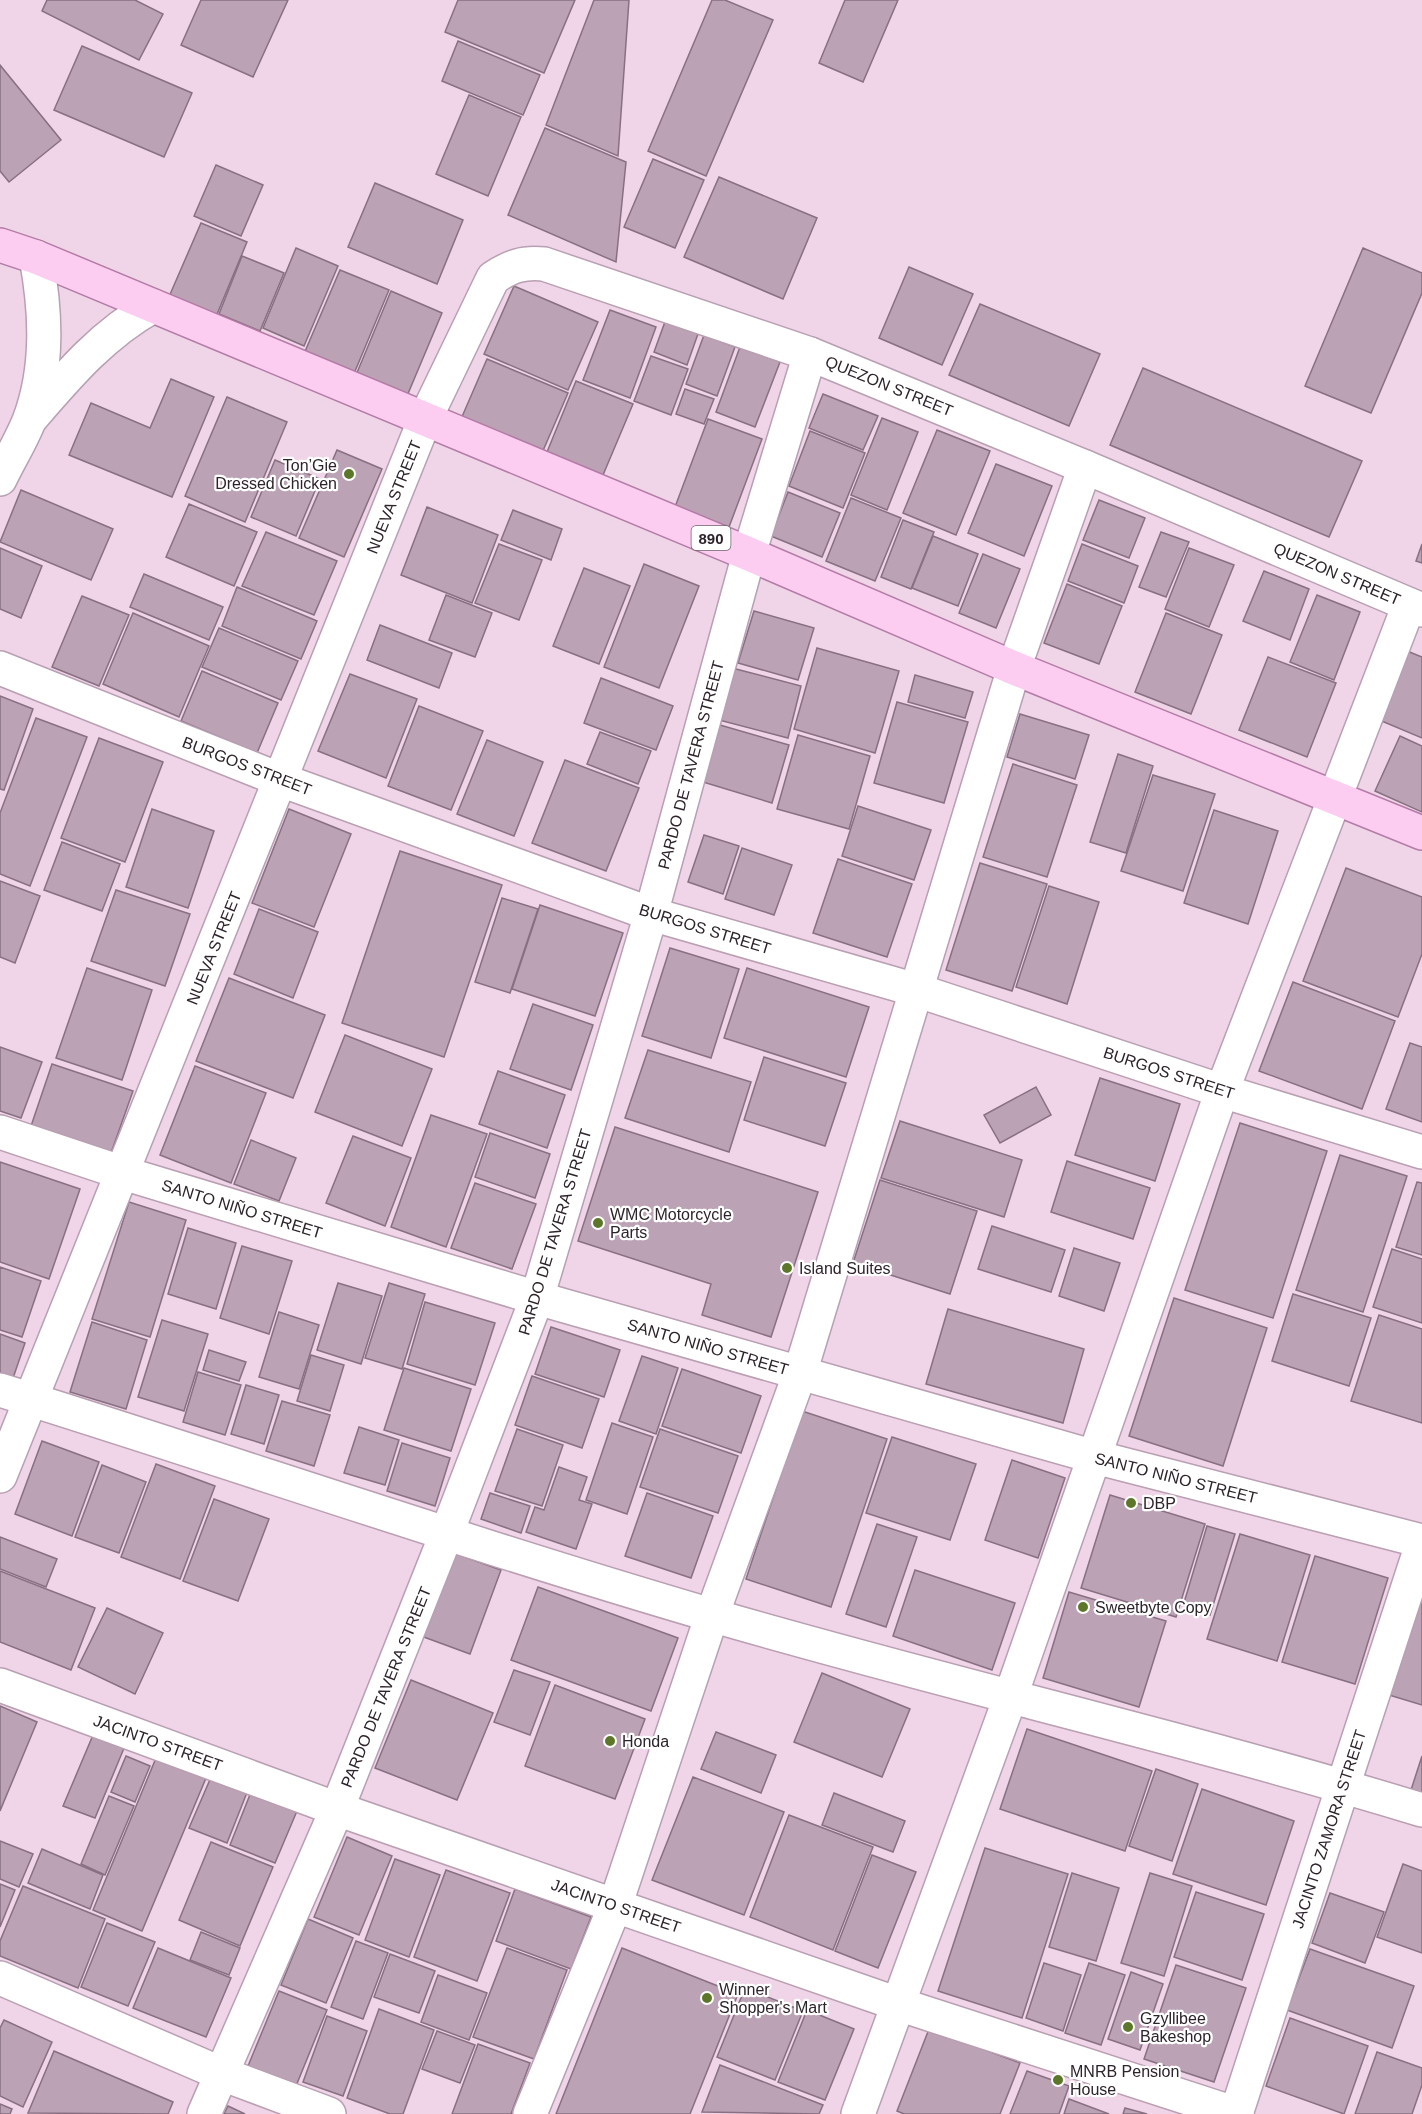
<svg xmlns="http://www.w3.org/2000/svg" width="1422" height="2114" viewBox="0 0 1422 2114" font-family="Arial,sans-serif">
  <rect width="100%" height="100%" fill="#f0d5e8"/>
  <g fill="#bba2b4" stroke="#887082" stroke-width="1.5">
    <polygon points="47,0 135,0 163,14 139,60 42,11"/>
    <polygon points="201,0 288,0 253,77 181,45"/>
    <polygon points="458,0 575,0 544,73 445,32"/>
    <polygon points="594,0 629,0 618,156 546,125"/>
    <polygon points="712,0 725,0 773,20 706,176 648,151"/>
    <polygon points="845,0 898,0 863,82 819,63"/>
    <polygon points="458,41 540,75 523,115 442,81"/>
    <polygon points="82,46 192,93 164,157 54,110"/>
    <polygon points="0,65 61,140 9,182 0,171"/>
    <polygon points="469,95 521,117 488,196 436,174"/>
    <polygon points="545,128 626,162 616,262 508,215"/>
    <polygon points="653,159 704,180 675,248 624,227"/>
    <polygon points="216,165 263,185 241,236 194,216"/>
    <polygon points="719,177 817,218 783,299 684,257"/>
    <polygon points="375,183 463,220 437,284 348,247"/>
    <polygon points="201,223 247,242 215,319 168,299"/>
    <polygon points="296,248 338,266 304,346 263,328"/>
    <polygon points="1363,248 1422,273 1422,293 1371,413 1305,386"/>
    <polygon points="242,256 284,273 260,331 219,314"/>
    <polygon points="909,267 973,294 942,365 879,338"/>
    <polygon points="340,270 389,290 353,376 303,356"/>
    <polygon points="514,286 598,322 568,390 484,354"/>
    <polygon points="391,291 442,313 407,396 356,375"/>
    <polygon points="980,304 1100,354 1069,426 949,375"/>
    <polygon points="610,310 656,327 630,398 583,380"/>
    <polygon points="666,319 699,331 687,365 654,352"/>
    <polygon points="704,335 735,347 717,396 686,384"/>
    <polygon points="740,347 780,362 755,427 716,412"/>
    <polygon points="651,356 688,369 671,415 634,401"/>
    <polygon points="487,359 568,393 542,453 461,419"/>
    <polygon points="1143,368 1362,461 1329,537 1110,445"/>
    <polygon points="171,379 214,397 172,497 69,455 91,403 150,428"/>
    <polygon points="576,381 633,404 603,475 547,452"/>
    <polygon points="685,389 714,399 704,424 676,414"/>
    <polygon points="823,394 878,416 863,450 809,428"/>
    <polygon points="227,397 287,422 245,522 185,496"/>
    <polygon points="882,418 918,432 887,510 851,495"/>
    <polygon points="708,419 762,439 729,527 675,507"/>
    <polygon points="937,430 990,451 956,535 903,513"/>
    <polygon points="810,431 865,453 843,508 789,486"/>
    <polygon points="337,450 382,469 344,557 299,538"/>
    <polygon points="275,460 320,479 296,536 251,517"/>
    <polygon points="996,464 1052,486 1024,556 968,533"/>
    <polygon points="21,490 113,529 91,580 0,542"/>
    <polygon points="788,492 840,513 822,557 771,536"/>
    <polygon points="851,498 901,518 875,581 826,561"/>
    <polygon points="1099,500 1145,518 1129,558 1083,540"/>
    <polygon points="189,504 257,532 234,586 166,557"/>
    <polygon points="427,507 498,535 472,603 401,575"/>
    <polygon points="513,510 562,529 551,560 501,540"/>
    <polygon points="903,520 934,532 911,589 881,577"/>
    <polygon points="266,532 337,561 314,615 242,586"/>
    <polygon points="1161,532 1189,542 1166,597 1139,587"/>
    <polygon points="933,536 978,554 958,606 912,588"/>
    <polygon points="499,544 542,560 519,620 475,603"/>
    <polygon points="1082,544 1138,566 1124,603 1068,581"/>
    <polygon points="1422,544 1422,563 1416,561"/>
    <polygon points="0,548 42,566 21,618 0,609"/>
    <polygon points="1189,548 1234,565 1209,627 1165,609"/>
    <polygon points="983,554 1020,569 996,628 959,613"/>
    <polygon points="644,564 699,586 659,688 604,667"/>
    <polygon points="584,568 630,586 599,664 553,646"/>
    <polygon points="1264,571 1309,589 1290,640 1243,621"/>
    <polygon points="144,574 223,607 209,640 130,607"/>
    <polygon points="1067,584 1122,606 1099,664 1044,643"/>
    <polygon points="237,587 317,621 301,659 222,626"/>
    <polygon points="446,595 492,613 475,657 429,640"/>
    <polygon points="1317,595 1360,612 1334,680 1290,662"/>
    <polygon points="82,596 129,615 99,686 52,667"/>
    <polygon points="754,611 814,628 798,680 738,663"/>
    <polygon points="133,613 209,646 179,717 103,684"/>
    <polygon points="1166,613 1222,635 1191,714 1135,692"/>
    <polygon points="380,625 452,653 439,688 367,660"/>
    <polygon points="219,628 298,661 281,700 202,667"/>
    <polygon points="817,648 899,671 875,753 794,729"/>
    <polygon points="1407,651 1422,657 1422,738 1377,719"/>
    <polygon points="1268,657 1336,683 1307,757 1239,730"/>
    <polygon points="732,668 801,686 788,738 719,720"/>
    <polygon points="202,671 278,703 257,753 181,721"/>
    <polygon points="350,674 417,699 386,778 318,751"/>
    <polygon points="915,675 973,692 965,718 908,702"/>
    <polygon points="601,678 673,706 656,750 584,723"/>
    <polygon points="0,696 33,709 4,790 0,789"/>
    <polygon points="897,702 968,722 944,803 874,783"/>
    <polygon points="419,706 483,731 451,810 388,786"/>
    <polygon points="1020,714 1089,735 1075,779 1007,757"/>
    <polygon points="36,718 87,737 30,886 0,874 0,813"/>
    <polygon points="720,725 789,745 772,803 703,782"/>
    <polygon points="600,732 651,751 638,784 587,764"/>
    <polygon points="798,735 870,756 849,829 777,809"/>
    <polygon points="1400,736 1422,746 1422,812 1375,791"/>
    <polygon points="99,738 163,762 125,862 61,838"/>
    <polygon points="487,740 543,762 514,836 457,814"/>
    <polygon points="1118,754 1153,766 1126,853 1090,842"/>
    <polygon points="565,760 639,788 606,871 532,843"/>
    <polygon points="1013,764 1077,785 1047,877 983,857"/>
    <polygon points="1153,775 1215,794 1183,891 1121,871"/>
    <polygon points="858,806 931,830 914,880 842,856"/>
    <polygon points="152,809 214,831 188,908 126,887"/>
    <polygon points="289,809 351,834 314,927 252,903"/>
    <polygon points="1214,810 1278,831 1248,924 1184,903"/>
    <polygon points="704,835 739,846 723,894 688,882"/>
    <polygon points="62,842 120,864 102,911 44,890"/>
    <polygon points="742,848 792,865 774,915 725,899"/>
    <polygon points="400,851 502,885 444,1057 342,1023"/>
    <polygon points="838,859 912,884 887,957 813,933"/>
    <polygon points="980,863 1047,884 1012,991 946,970"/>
    <polygon points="1346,868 1422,897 1422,954 1398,1017 1303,981"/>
    <polygon points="0,881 40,896 15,963 0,957"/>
    <polygon points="1049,886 1099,902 1067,1004 1016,987"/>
    <polygon points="116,890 190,914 165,986 91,961"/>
    <polygon points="502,898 538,909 510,993 475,982"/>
    <polygon points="540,905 623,933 595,1016 512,989"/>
    <polygon points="259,909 318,932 293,998 234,974"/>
    <polygon points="670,948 739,969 711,1058 642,1036"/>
    <polygon points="87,968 152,990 122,1080 56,1058"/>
    <polygon points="747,968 869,1007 846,1077 724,1038"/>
    <polygon points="229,978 325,1015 293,1098 196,1061"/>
    <polygon points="1293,982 1395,1021 1362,1109 1259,1071"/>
    <polygon points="533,1004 593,1025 571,1090 510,1069"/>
    <polygon points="345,1035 432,1069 402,1146 315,1112"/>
    <polygon points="1410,1043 1422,1047 1422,1122 1386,1109"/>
    <polygon points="0,1047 42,1062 21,1118 0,1111"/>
    <polygon points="648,1050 751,1082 729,1152 625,1118"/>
    <polygon points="764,1057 846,1083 825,1146 744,1120"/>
    <polygon points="52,1064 133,1091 111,1153 31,1126"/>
    <polygon points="195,1066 266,1093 231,1183 160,1155"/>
    <polygon points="498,1071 565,1095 547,1148 479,1124"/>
    <polygon points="1100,1078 1180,1104 1155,1181 1075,1155"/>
    <polygon points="1036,1087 1051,1115 1000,1143 984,1115"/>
    <polygon points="431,1115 487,1134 446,1247 391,1227"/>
    <polygon points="900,1121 1022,1160 1004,1217 881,1178"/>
    <polygon points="1240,1123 1327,1151 1273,1318 1185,1290"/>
    <polygon points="615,1127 818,1192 771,1337 702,1315 711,1284 578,1241"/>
    <polygon points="490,1133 550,1154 535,1198 475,1177"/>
    <polygon points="353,1136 411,1158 385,1226 326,1203"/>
    <polygon points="251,1140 296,1158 279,1201 234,1184"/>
    <polygon points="1340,1155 1407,1176 1363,1312 1296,1290"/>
    <polygon points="1067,1161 1150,1188 1133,1239 1051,1212"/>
    <polygon points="0,1162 80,1189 49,1279 0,1262"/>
    <polygon points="880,1180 977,1211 950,1294 853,1263"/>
    <polygon points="1417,1182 1422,1183 1422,1255 1396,1247"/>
    <polygon points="475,1183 536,1204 512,1269 451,1248"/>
    <polygon points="129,1202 186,1220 150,1337 92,1319"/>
    <polygon points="992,1226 1065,1250 1051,1292 978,1269"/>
    <polygon points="188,1228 236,1243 216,1309 168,1294"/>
    <polygon points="242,1246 292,1261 269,1334 220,1318"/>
    <polygon points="1074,1248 1120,1263 1104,1311 1059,1296"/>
    <polygon points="1392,1249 1422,1259 1422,1323 1373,1307"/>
    <polygon points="0,1267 41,1281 22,1337 0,1330"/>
    <polygon points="338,1283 382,1296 361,1364 317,1350"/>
    <polygon points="389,1283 425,1294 402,1369 365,1358"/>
    <polygon points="1293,1294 1371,1318 1349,1386 1272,1361"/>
    <polygon points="1174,1298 1267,1328 1223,1466 1129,1436"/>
    <polygon points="425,1302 495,1323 475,1385 407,1364"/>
    <polygon points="948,1309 1084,1349 1063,1423 926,1384"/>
    <polygon points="279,1312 319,1325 299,1389 259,1377"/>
    <polygon points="1379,1315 1422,1329 1422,1423 1351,1401"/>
    <polygon points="162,1320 208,1334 184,1411 138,1397"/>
    <polygon points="92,1322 147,1340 126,1409 70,1392"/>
    <polygon points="551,1327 620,1350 604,1397 535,1374"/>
    <polygon points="0,1334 25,1343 11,1384 0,1381"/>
    <polygon points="209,1350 246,1362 239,1381 203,1370"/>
    <polygon points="311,1355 344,1365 330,1411 297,1401"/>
    <polygon points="642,1356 678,1368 656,1434 619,1421"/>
    <polygon points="404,1368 471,1389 451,1451 384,1430"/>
    <polygon points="682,1369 761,1396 741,1453 662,1426"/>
    <polygon points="198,1372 241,1385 225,1435 183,1422"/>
    <polygon points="532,1376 599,1399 582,1448 515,1425"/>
    <polygon points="246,1385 279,1395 264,1444 231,1434"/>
    <polygon points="282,1401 330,1415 314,1466 266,1451"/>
    <polygon points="802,1411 887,1439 831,1607 746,1579"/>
    <polygon points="612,1423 653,1437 627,1514 586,1500"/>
    <polygon points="359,1427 399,1440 385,1485 344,1473"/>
    <polygon points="517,1429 563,1445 542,1506 495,1491"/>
    <polygon points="660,1429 738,1456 718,1513 640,1487"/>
    <polygon points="892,1437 976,1464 950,1540 866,1513"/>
    <polygon points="42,1441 99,1462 72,1536 15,1514"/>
    <polygon points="402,1443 450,1458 435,1506 387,1491"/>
    <polygon points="1012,1460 1065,1478 1038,1558 985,1540"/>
    <polygon points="156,1464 215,1486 180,1579 121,1557"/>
    <polygon points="102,1465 146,1482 119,1553 75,1537"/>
    <polygon points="559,1467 587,1477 579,1500 592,1504 576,1549 526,1532 535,1507 544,1510"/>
    <polygon points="490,1493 530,1506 521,1533 481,1519"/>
    <polygon points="647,1493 713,1516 691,1578 625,1556"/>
    <polygon points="1110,1495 1205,1524 1176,1617 1081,1588"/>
    <polygon points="214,1499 269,1519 238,1601 183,1581"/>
    <polygon points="877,1524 917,1537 886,1627 846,1614"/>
    <polygon points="1207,1526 1235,1534 1210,1615 1183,1606"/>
    <polygon points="1240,1534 1310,1555 1277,1661 1207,1639"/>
    <polygon points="0,1537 57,1559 46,1587 0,1569"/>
    <polygon points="451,1552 501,1570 470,1654 421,1636"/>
    <polygon points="1315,1556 1388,1578 1355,1684 1282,1662"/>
    <polygon points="915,1570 1015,1603 992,1670 893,1636"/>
    <polygon points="0,1571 95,1608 71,1670 0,1642"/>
    <polygon points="538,1587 678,1638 651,1711 511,1660"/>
    <polygon points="1422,1590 1422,1705 1389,1695"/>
    <polygon points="1069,1592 1166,1621 1139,1707 1043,1678"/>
    <polygon points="107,1608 163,1633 135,1694 78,1667"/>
    <polygon points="514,1670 550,1682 530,1735 494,1722"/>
    <polygon points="822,1673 910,1709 882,1777 794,1742"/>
    <polygon points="411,1680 493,1713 457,1800 375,1768"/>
    <polygon points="555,1685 645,1719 615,1799 525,1766"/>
    <polygon points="0,1706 37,1722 0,1811"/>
    <polygon points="96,1728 127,1741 95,1818 63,1806"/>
    <polygon points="1027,1729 1152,1771 1125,1851 1000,1809"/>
    <polygon points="716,1732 776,1755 761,1793 701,1769"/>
    <polygon points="126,1756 150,1766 135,1802 111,1792"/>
    <polygon points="1422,1756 1422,1797 1410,1793"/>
    <polygon points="156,1758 206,1778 142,1931 93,1910"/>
    <polygon points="1156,1769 1198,1784 1172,1861 1129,1846"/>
    <polygon points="212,1775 248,1790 227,1843 189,1828"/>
    <polygon points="693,1777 784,1812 744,1915 652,1880"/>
    <polygon points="1202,1789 1294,1821 1266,1905 1173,1874"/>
    <polygon points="251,1792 297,1811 275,1863 230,1845"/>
    <polygon points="834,1793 905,1821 893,1852 822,1825"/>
    <polygon points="109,1796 134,1806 105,1875 81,1864"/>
    <polygon points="789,1815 873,1847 833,1950 750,1917"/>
    <polygon points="347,1837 392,1856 359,1935 314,1917"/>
    <polygon points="0,1841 33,1854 19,1887 0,1879"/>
    <polygon points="211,1842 273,1867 240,1946 179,1920"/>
    <polygon points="985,1848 1068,1874 1022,2018 938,1991"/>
    <polygon points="42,1849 103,1875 90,1909 28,1883"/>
    <polygon points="872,1855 916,1872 878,1968 835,1951"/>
    <polygon points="395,1859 440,1875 409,1957 365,1940"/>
    <polygon points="1403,1864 1422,1871 1422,1953 1377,1937"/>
    <polygon points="446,1870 510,1893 477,1981 414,1957"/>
    <polygon points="1072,1873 1119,1888 1096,1961 1049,1947"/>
    <polygon points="1150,1873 1192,1886 1164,1976 1121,1963"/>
    <polygon points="0,1884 15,1890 0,1927"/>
    <polygon points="23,1886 105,1919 78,1988 0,1956 0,1941"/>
    <polygon points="515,1889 591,1917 571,1969 496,1941"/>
    <polygon points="1196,1892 1264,1914 1242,1980 1174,1957"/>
    <polygon points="1330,1893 1384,1912 1365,1963 1312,1943"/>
    <polygon points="308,1919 353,1938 326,2003 281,1985"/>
    <polygon points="107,1923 155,1942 128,2006 81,1987"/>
    <polygon points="201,1932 240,1948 229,1975 190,1960"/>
    <polygon points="356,1941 388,1953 363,2019 331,2007"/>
    <polygon points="158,1948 231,1978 206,2037 133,2008"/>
    <polygon points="507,1948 567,1970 534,2059 473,2037"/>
    <polygon points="622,1948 738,1994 690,2114 556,2114"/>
    <polygon points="1310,1949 1414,1986 1392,2048 1287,2010"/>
    <polygon points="390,1954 435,1971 419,2013 374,1997"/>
    <polygon points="1044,1963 1081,1975 1063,2031 1026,2018"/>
    <polygon points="1089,1963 1125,1975 1101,2045 1065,2033"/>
    <polygon points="1176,1965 1246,1988 1214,2082 1144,2059"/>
    <polygon points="1131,1972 1163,1984 1140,2050 1108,2039"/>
    <polygon points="438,1975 487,1993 469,2040 421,2022"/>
    <polygon points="745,1988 803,2011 775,2080 717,2057"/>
    <polygon points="279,1991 327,2010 296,2086 248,2066"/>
    <polygon points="379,2009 434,2030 403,2114 390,2114 347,2098"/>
    <polygon points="807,2010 854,2029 825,2100 778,2082"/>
    <polygon points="327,2016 367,2031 343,2096 303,2082"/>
    <polygon points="1290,2018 1368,2046 1344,2114 1266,2086"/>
    <polygon points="4,2020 52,2042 23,2107 0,2096 0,2028"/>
    <polygon points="929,2029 1020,2063 1000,2114 904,2114 897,2111"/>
    <polygon points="437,2031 475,2045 460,2083 422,2069"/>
    <polygon points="478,2044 530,2063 511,2114 452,2114"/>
    <polygon points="54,2051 173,2102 168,2114 28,2113"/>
    <polygon points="1377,2052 1422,2068 1422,2085 1412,2114 1355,2114"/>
    <polygon points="720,2065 823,2105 819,2114 702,2112"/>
    <polygon points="1027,2071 1069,2086 1059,2114 1010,2114"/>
    <polygon points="1069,2099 1109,2114 1064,2114"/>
    <polygon points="0,2104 12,2109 10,2114 0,2114"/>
    <polygon points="228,2106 245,2114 224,2114"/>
    <polygon points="1125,2108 1147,2114 1123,2114"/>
  </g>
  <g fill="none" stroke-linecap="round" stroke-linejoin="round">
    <g stroke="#b99fb2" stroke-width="36">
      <g id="street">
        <path d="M 32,417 C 69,374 103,334 153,306"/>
        <path d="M 0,479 C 9,460 21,441 29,421 C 49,368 46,311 36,257"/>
        <polyline points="0,668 281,780 651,914 916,990 1222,1091 1422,1152"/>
        <polyline points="0,1132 123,1173 537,1298 1095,1457 1422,1541"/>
        <path d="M 0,1390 C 237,1464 472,1545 711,1615 C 947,1684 1187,1738 1422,1810"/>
        <path d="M 0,1476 L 425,419 L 493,278 C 511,266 523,262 544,264 L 810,354 L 1085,467 L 1422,610"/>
        <polyline points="0,1685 337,1809 898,2004 1237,2114"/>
        <polyline points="0,1978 222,2074 329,2114"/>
        <polyline points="204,2114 337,1809 446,1535 537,1298 651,914 749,554 810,354"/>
        <polyline points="530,2114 615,1906 712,1615 800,1373 1014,668 1085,467"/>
        <polyline points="858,2114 1010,1698 1222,1091 1409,605"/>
        <polyline points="1236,2114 1422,1544"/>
      </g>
    </g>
    <g stroke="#b37ca6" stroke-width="36">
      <polyline id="primary" points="0,245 36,257 749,554 1014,668 1422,833"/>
    </g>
    <use href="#street" stroke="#fff" stroke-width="33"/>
    <use href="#primary" stroke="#fdcdf1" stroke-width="33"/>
  </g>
  <g fill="#5d772a" stroke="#fff" stroke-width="2">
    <circle cx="349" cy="474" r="6"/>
    <circle cx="598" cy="1223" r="6"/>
    <circle cx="787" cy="1268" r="6"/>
    <circle cx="1131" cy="1503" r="6"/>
    <circle cx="1083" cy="1607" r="6"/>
    <circle cx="610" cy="1741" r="6"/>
    <circle cx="707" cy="1998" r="6"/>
    <circle cx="1128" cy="2027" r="6"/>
    <circle cx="1058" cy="2080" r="6"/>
  </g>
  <g text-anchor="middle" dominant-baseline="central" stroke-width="4.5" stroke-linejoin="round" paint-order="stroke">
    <rect fill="#fff" stroke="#6c656b" stroke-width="1.5" x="691.5" y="526" width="39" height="24" rx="4.5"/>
    <g font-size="15" font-weight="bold" fill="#2d232b">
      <text x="711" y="538">890</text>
    </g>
    <g font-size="16" fill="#2d232b" stroke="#fff">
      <text transform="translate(889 386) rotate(22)">QUEZON STREET</text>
      <text transform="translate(394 497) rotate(-68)">NUEVA STREET</text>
      <text transform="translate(1337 574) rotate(23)">QUEZON STREET</text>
      <text transform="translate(691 765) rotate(-75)">PARDO DE TAVERA STREET</text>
      <text transform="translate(247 766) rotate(21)">BURGOS STREET</text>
      <text transform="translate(705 929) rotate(17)">BURGOS STREET</text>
      <text transform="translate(214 948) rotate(-68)">NUEVA STREET</text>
      <text transform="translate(1169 1073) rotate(18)">BURGOS STREET</text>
      <text transform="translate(242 1209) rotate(17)">SANTO NIÑO STREET</text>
      <text transform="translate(555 1232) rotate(-73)">PARDO DE TAVERA STREET</text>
      <text transform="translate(708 1347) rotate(16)">SANTO NIÑO STREET</text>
      <text transform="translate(1176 1478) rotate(14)">SANTO NIÑO STREET</text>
      <text transform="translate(386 1687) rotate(-68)">PARDO DE TAVERA STREET</text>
      <text transform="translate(158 1743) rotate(20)">JACINTO STREET</text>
      <text transform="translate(1329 1829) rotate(-72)">JACINTO ZAMORA STREET</text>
      <text transform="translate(616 1906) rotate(19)">JACINTO STREET</text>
    </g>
    <g font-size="16" fill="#2d232b" stroke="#fff" text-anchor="start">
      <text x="337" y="465" text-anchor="end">Ton’Gie<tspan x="337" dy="18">Dressed Chicken</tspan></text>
      <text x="610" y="1214">WMC Motorcycle<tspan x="610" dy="18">Parts</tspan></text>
      <text x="799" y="1268">Island Suites</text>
      <text x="1143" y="1503">DBP</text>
      <text x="1095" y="1607">Sweetbyte Copy</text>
      <text x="622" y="1741">Honda</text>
      <text x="719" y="1989">Winner<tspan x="719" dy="18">Shopper's Mart</tspan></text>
      <text x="1140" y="2018">Gzyllibee<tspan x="1140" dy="18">Bakeshop</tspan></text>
      <text x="1070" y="2071">MNRB Pension<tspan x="1070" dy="18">House</tspan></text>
    </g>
  </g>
</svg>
